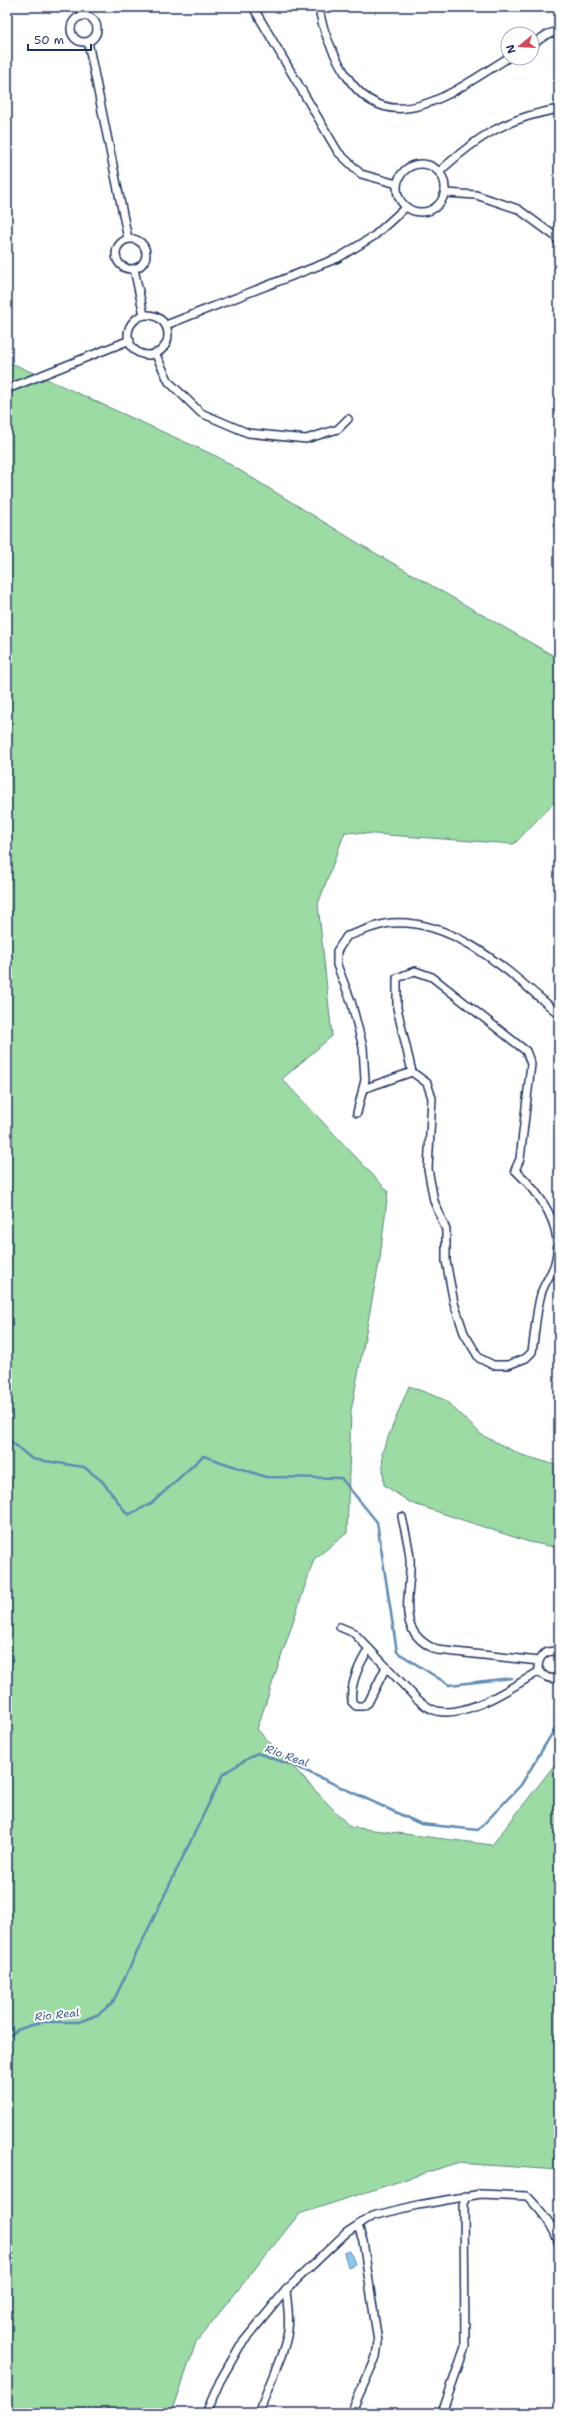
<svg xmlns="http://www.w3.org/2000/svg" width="566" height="2420" viewBox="0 0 566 2420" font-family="'Shantell Sans',sans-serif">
  <rect width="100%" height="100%" fill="#fff"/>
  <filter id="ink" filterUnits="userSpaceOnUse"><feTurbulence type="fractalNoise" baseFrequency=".025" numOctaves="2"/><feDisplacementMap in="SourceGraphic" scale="8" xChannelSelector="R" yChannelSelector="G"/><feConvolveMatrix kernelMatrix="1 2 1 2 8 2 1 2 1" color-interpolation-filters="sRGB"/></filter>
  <g filter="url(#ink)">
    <g fill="#9cdba3" stroke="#5c8580">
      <polygon points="7,361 218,457 363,546 559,659 559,797 514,844 345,832 318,904 332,1036 282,1079 388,1191 380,1258 351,1411 347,1533 314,1559 257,1729 350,1827 492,1845 559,1759 559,2170 456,2163 299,2214 196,2342 172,2413 7,2413"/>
      <polygon points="409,1386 445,1400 482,1435 519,1454 559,1466 559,1548 529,1542 411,1503 384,1485 382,1452"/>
    </g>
    <polygon fill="#8cc9ec" stroke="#5f8bb3" points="350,2251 355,2264 348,2267 344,2253"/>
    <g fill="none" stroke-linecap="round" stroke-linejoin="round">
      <g stroke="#5f8bb3" stroke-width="2.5">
        <polyline points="7,1438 32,1459 84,1467 102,1481 128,1515 152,1503 203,1456 266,1477 341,1478 377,1522 397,1652 449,1685 512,1678"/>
        <polyline points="7,2038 17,2030 41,2022 79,2022 97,2015 112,2004 223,1774 257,1753 295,1766 421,1824 478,1830 521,1785 559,1722"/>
      </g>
      <g stroke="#1b2f5e" stroke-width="10">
        <g id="minor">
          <polyline points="253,7 338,152 361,174 397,184"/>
          <path d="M 319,7 C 322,31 333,54 346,75 C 390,145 458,88 508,58"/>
          <circle cx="84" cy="29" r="13"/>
          <polyline points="88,42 128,239"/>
          <polyline points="532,44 548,34 559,31"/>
          <circle cx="421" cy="188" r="24"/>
          <path d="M 439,172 C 478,136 506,118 559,109"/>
          <polyline points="446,193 476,195 518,209 556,237 559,243"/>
          <circle cx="131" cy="254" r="15"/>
          <polyline points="134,269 144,315"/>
          <circle cx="148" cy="335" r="20"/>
          <polyline points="166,325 338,258 374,236 406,207"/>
          <polyline points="155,353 169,382 201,413 248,433 306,439 338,429 348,419"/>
          <polyline points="7,389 130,340"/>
          <path d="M 415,971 L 432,977 L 526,1051 L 531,1064 L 520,1159 L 515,1170 C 540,1193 565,1227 555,1263 C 552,1274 544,1283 541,1294 C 536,1312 535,1333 532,1352 L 526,1358 L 508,1365 L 493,1365 L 479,1358 L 464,1333 L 454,1303 L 446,1261 L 446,1230 L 434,1201 L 428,1169 L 432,1098 L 427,1083 L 412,1072 L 397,1008 L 397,978 Z"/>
          <polyline points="363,1089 412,1072"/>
          <path d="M 357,1113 L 365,1080 L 363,1047 L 351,1001 L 337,965 L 337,951 L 347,936 C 361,932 377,924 391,923 C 456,918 512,975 559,1014"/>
          <path d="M 402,1517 C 405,1531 409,1545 410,1559 C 412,1597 393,1631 437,1650 L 539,1661"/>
          <path d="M 340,1627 L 354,1633 L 416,1698 C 423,1704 429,1709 437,1711 C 469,1718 513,1686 540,1671"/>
          <path d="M 369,1649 C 360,1662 349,1686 352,1702 L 356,1706 L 363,1706 L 368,1703 L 386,1667"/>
          <path d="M 559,1653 C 548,1648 539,1655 538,1666 C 541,1676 549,1681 559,1677"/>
          <path d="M 206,2413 L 220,2381 L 240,2346 L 286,2290 L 346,2233 L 372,2216 L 418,2205 L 481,2194 L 527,2196 C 540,2210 554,2225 559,2245"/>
          <path d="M 260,2413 C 266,2385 284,2359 288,2330 C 290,2317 287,2303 286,2290"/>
          <polyline points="351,2413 376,2357 378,2342 363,2241 358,2226"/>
          <polyline points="442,2413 465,2347 464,2196"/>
        </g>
      </g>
      <use href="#minor" stroke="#fff" stroke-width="7"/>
    </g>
  </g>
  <g text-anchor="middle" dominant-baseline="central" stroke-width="4" stroke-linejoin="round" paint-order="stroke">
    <g font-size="11" font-style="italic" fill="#3d5d89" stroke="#fff">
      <text transform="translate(287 1756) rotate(20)">Rio Real</text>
      <text transform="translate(57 2015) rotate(-6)">Rio Real</text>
    </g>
  </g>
  <rect width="566" height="2420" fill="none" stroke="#fff" stroke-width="24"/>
  <rect x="12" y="12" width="542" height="2396" fill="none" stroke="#1b2f5e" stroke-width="1.5" filter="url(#ink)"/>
  <g transform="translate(520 46) rotate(252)"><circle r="19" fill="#ffffff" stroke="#a4acbf"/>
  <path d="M0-3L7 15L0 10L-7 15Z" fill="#d1495b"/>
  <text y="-6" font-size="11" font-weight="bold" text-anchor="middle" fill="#1b2f5e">N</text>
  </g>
  <path d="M28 44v6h63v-6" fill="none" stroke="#1b2f5e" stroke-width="2"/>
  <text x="34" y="44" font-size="12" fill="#1b2f5e" stroke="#ffffff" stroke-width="3" paint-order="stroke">50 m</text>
</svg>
